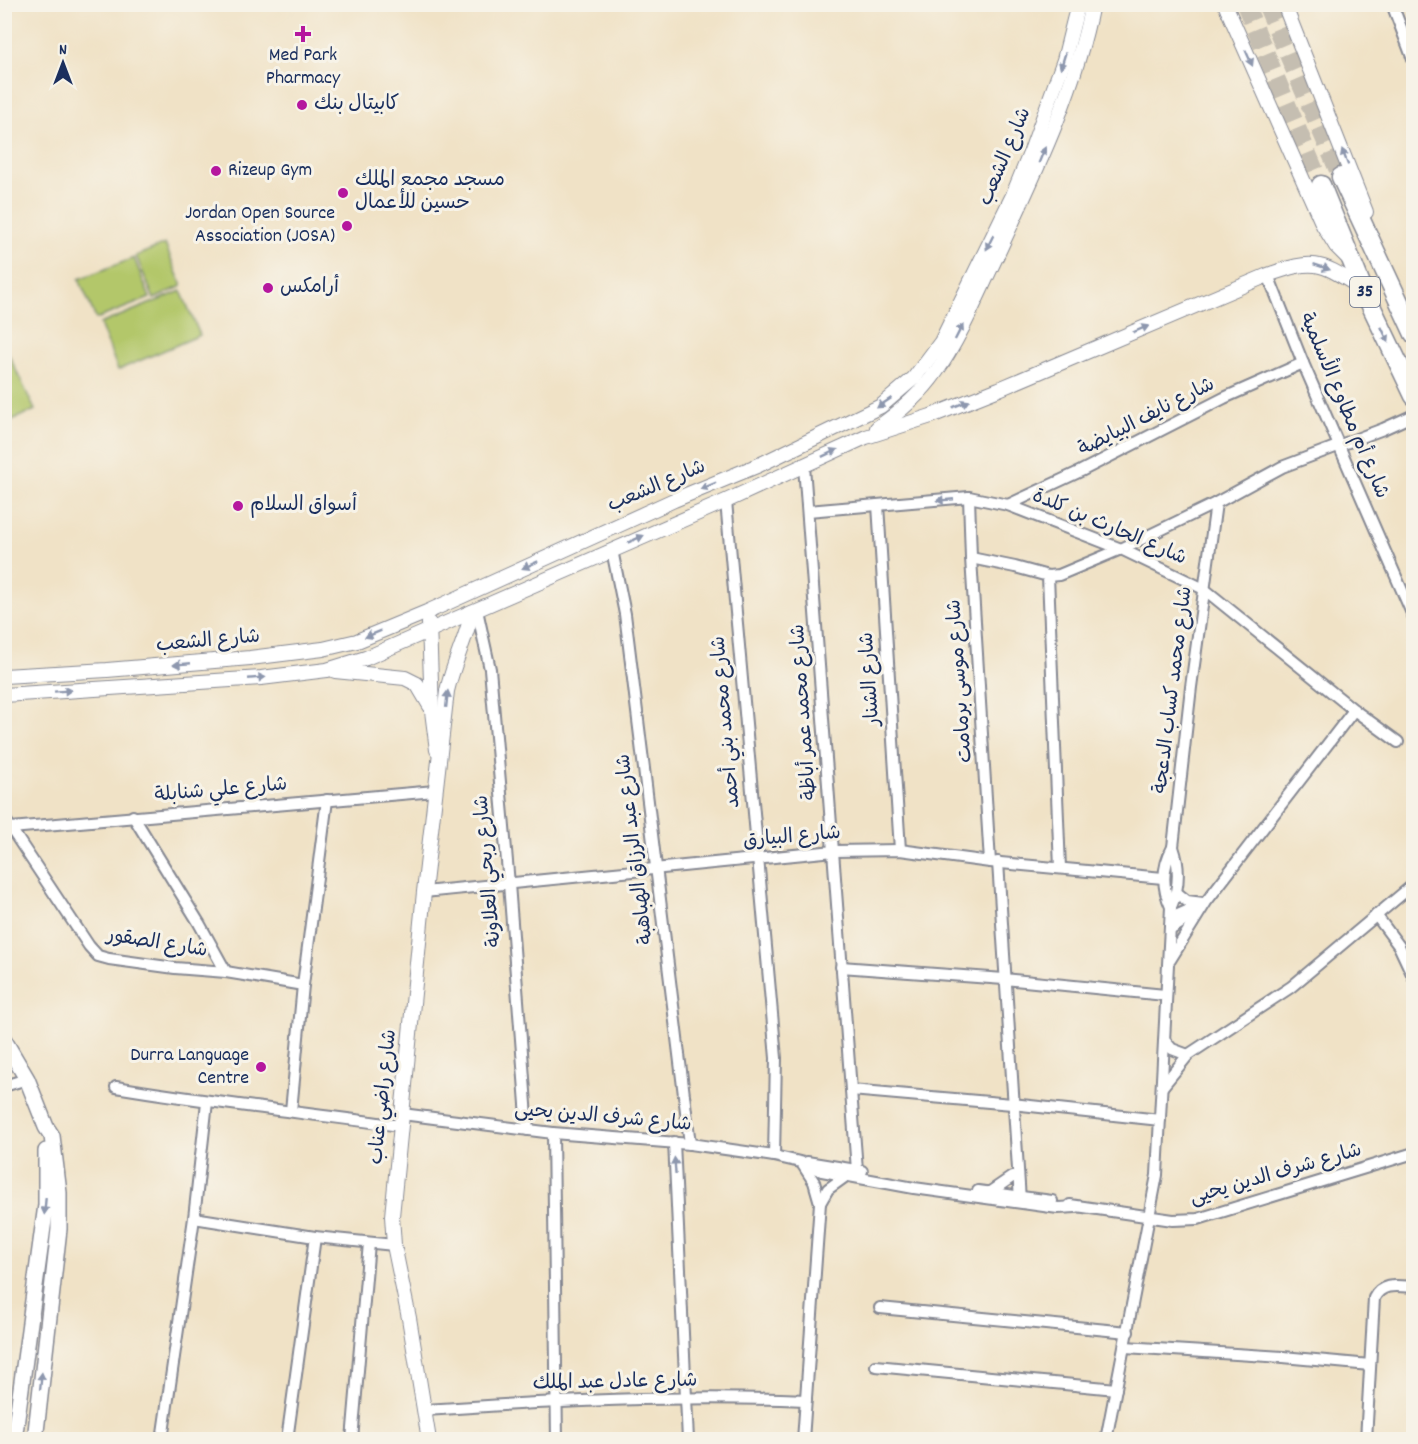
<svg xmlns="http://www.w3.org/2000/svg" width="1418" height="1444" viewBox="0 0 1418 1444" font-family="Dekko,'Playpen Sans Arabic',sans-serif">
  <rect width="100%" height="100%" fill="#f7f3e8"/>
  <filter id="ink" filterUnits="userSpaceOnUse"><feTurbulence type="fractalNoise" baseFrequency=".0167" numOctaves="2"/><feDisplacementMap in="SourceGraphic" scale="12" xChannelSelector="R" yChannelSelector="G"/><feConvolveMatrix kernelMatrix="1 2 1 2 8 2 1 2 1" color-interpolation-filters="sRGB"/></filter>
  <filter id="wash" filterUnits="userSpaceOnUse"><feTurbulence type="fractalNoise" baseFrequency=".008" numOctaves="4" result="noise"/><feDisplacementMap in="SourceGraphic" scale="24" xChannelSelector="R" yChannelSelector="G"/><feGaussianBlur stdDeviation="1.35" result="paint"/><feColorMatrix in="noise" values="0 0 0 0 0 0 0 0 0 0 0 0 0 0 0 0 0 1.4 0 .05"/><feComposite in="paint" operator="in"/></filter>
  <g filter="url(#wash)">
    <rect width="100%" height="100%" fill="#f0e2c6"/>
    <g fill="#b3c76b" stroke="#677b64" stroke-width="1.5">
      <polygon points="165,244 182,286 154,299 136,256"/>
      <polygon points="134,258 150,298 96,319 79,279"/>
      <polygon points="181,291 200,335 118,370 100,324"/>
      <polygon points="7,351 35,410 5,423 4,352"/>
    </g>
  </g>
  <g filter="url(#ink)">
    <g fill="none" stroke-linecap="round" stroke-linejoin="round">
      <g stroke="#c5beb1" stroke-width="18" stroke-dasharray="18 9" stroke-linecap="butt">
        <polyline points="1245,4 1321,185"/>
        <polyline points="1266,4 1341,177"/>
      </g>
      <g stroke="#868892" stroke-width="14">
        <g id="minor">
          <polyline points="1392,4 1414,62"/>
          <polyline points="1268,275 1303,363 1414,618"/>
          <polyline points="804,466 857,1170"/>
          <polyline points="969,497 971,558 990,862"/>
          <polyline points="726,501 776,1058 774,1156"/>
          <polyline points="878,505 900,850"/>
          <polyline points="1008,505 1081,471 1224,398 1303,363"/>
          <polyline points="808,511 969,497 1008,505 1121,549 1204,589 1354,710 1398,742"/>
          <polyline points="612,550 625,614 690,1144"/>
          <polyline points="971,558 1015,567 1048,576 1059,575 1121,549 1216,503 1282,467 1383,429 1414,415"/>
          <polyline points="1048,576 1060,868"/>
          <polyline points="477,610 490,669 509,884 528,1130"/>
          <polyline points="133,816 199,923 226,972"/>
          <polyline points="4,818 89,946 98,956 109,959 175,968 226,972 303,985"/>
          <polyline points="11,828 435,791"/>
          <polyline points="998,862 1020,1200"/>
          <polyline points="424,892 834,851 900,850 990,862 1163,878"/>
          <polyline points="1177,893 1187,901 1203,903"/>
          <path d="M 1171,907 C 1161,886 1162,867 1173,847 L 1191,687 L 1216,503"/>
          <polyline points="1376,915 1399,946 1414,978"/>
          <polyline points="1171,918 1198,906"/>
          <polyline points="1170,930 1196,913"/>
          <polyline points="1170,960 1206,902 1354,710"/>
          <polyline points="841,967 1004,979 1165,995"/>
          <polyline points="1165,1041 1172,1049 1188,1055"/>
          <polyline points="4,1086 27,1079"/>
          <path d="M 116,1087 C 211,1103 306,1113 401,1126"/>
          <polyline points="1162,1087 1188,1055 1291,987 1414,884"/>
          <polyline points="851,1090 1012,1104 1160,1120"/>
          <polyline points="291,1111 303,985 327,800"/>
          <polyline points="402,1114 553,1133 690,1144 774,1156 800,1162 822,1171 914,1188 1058,1208 1076,1207"/>
          <polyline points="553,1133 557,1440"/>
          <polyline points="674,1142 688,1440"/>
          <polyline points="807,1162 862,1171"/>
          <polyline points="803,1165 814,1182 820,1203 803,1440"/>
          <polyline points="978,1191 1052,1201"/>
          <polyline points="990,1192 1012,1177"/>
          <polyline points="820,1203 828,1189 846,1176"/>
          <polyline points="1070,1205 1173,1220 1198,1219 1414,1153"/>
          <polyline points="194,1218 315,1237 394,1245"/>
          <polyline points="880,1308 1128,1332"/>
          <polyline points="1125,1347 1283,1357 1370,1365"/>
          <polyline points="876,1366 1116,1389"/>
          <path d="M 425,1410 C 552,1401 679,1395 806,1400"/>
          <polyline points="162,1440 194,1218 207,1102"/>
          <polyline points="287,1440 315,1237"/>
          <polyline points="352,1440 369,1243"/>
          <path d="M 1106,1440 L 1157,1175 L 1171,907 C 1180,886 1180,867 1173,847"/>
          <path d="M 1366,1440 L 1374,1298 C 1382,1282 1398,1286 1414,1287"/>
        </g>
      </g>
      <g stroke="#868892" stroke-width="16">
        <g id="tertiary">
          <polyline points="1225,4 1323,225 1336,246 1348,258"/>
          <polyline points="1284,4 1366,212"/>
          <path d="M 877,428 C 900,412 920,395 936,372 C 960,339 979,292 997,255 C 1034,175 1075,92 1092,4"/>
          <polyline points="429,623 432,711 437,750"/>
          <polyline points="335,671 405,678 417,684 430,706"/>
          <polyline points="4,676 107,670 250,658 323,649 357,641 427,612 674,500 759,465 881,406 914,378 941,342 1013,195 1031,151 1064,60 1078,4"/>
          <path d="M 4,695 L 261,678 L 327,670 L 366,658 L 726,501 L 866,437 L 931,416 L 999,389 L 1268,275 C 1317,257 1321,263 1363,289"/>
          <path d="M 429,1440 L 409,1318 L 394,1245 L 392,1216 L 424,892 L 447,691 C 453,664 466,639 472,612"/>
        </g>
      </g>
      <g stroke="#868892" stroke-width="18">
        <g id="secondary">
          <polyline points="4,1040 27,1079 46,1127 52,1136 59,1193 59,1229 35,1440"/>
          <polyline points="14,1440 46,1205 46,1151"/>
        </g>
      </g>
      <g stroke="#868892" stroke-width="21">
        <g id="trunk">
          <polyline points="1341,177 1414,334"/>
          <polyline points="1321,185 1363,289 1414,396"/>
        </g>
      </g>
      <use href="#minor" stroke="#fff" stroke-width="10"/>
      <use href="#tertiary" stroke="#fff" stroke-width="14"/>
      <use href="#secondary" stroke="#fff" stroke-width="15"/>
      <use href="#trunk" stroke="#fff" stroke-width="18"/>
    </g>
    <defs><path id="oneway-solid" d="M-6-.8H1V-3.2L6.5 0L1 3.2V.8H-6Z" transform="scale(1.5)"/></defs>
    <g fill="#8d97ae">
      <use href="#oneway-solid" transform="translate(1249 58) rotate(66)"/>
      <use href="#oneway-solid" transform="translate(1063 61) rotate(107)"/>
      <use href="#oneway-solid" transform="translate(1042 155) rotate(-68)"/>
      <use href="#oneway-solid" transform="translate(1345 157) rotate(-111)"/>
      <use href="#oneway-solid" transform="translate(990 242) rotate(116)"/>
      <use href="#oneway-solid" transform="translate(1322 267) rotate(19)"/>
      <use href="#oneway-solid" transform="translate(1141 329) rotate(-23)"/>
      <use href="#oneway-solid" transform="translate(959 332) rotate(-63)"/>
      <use href="#oneway-solid" transform="translate(1385 335) rotate(65)"/>
      <use href="#oneway-solid" transform="translate(884 403) rotate(146)"/>
      <use href="#oneway-solid" transform="translate(961 404) rotate(-22)"/>
      <use href="#oneway-solid" transform="translate(830 453) rotate(-25)"/>
      <use href="#oneway-solid" transform="translate(708 486) rotate(158)"/>
      <use href="#oneway-solid" transform="translate(945 500) rotate(175)"/>
      <use href="#oneway-solid" transform="translate(636 539) rotate(-24)"/>
      <use href="#oneway-solid" transform="translate(530 565) rotate(156)"/>
      <use href="#oneway-solid" transform="translate(373 634) rotate(158)"/>
      <use href="#oneway-solid" transform="translate(182 664) rotate(175)"/>
      <use href="#oneway-solid" transform="translate(257 678) rotate(-5)"/>
      <use href="#oneway-solid" transform="translate(63 691) rotate(-4)"/>
      <use href="#oneway-solid" transform="translate(447 699) rotate(-84)"/>
      <use href="#oneway-solid" transform="translate(675 1166) rotate(-94)"/>
      <use href="#oneway-solid" transform="translate(45 1206) rotate(95)"/>
      <use href="#oneway-solid" transform="translate(41 1381) rotate(-84)"/>
    </g>
  </g>
  <g fill="#b5179e" stroke="#f7f3e8" stroke-width="2">
    <path d="M300 25h6v6h6v6h-6v6h-6v-6h-6v-6h6z"/>
    <circle cx="302" cy="105" r="6"/>
    <circle cx="216" cy="171" r="6"/>
    <circle cx="343" cy="193" r="6"/>
    <circle cx="347" cy="226" r="6"/>
    <circle cx="268" cy="288" r="6"/>
    <circle cx="238" cy="506" r="6"/>
    <circle cx="261" cy="1067" r="6"/>
  </g>
  <g text-anchor="middle" dominant-baseline="central" stroke-width="6" stroke-linejoin="round" paint-order="stroke">
    <rect fill="#f7f3e8" stroke="#5d6a87" stroke-width="1.5" x="1350" y="277" width="30" height="30" rx="4.5"/>
    <g font-size="18" font-weight="bold" fill="#1b2f5e">
      <text x="1365" y="292">35</text>
    </g>
    <g font-size="20" fill="#1b2f5e" stroke="#f7f3e8" text-anchor="start">
      <text x="303" y="56" text-anchor="middle">Med Park<tspan x="303" dy="23">Pharmacy</tspan></text>
      <text x="314" y="105">كابيتال بنك</text>
      <text x="228" y="171">Rizeup Gym</text>
      <text x="355" y="181">مسجد مجمع الملك<tspan x="355" dy="23">حسين للأعمال</tspan></text>
      <text x="335" y="214" text-anchor="end">Jordan Open Source<tspan x="335" dy="23">Association (JOSA)</tspan></text>
      <text x="280" y="288">أرامكس</text>
      <text x="250" y="506">أسواق السلام</text>
      <text x="249" y="1056" text-anchor="end">Durra Language<tspan x="249" dy="23">Centre</tspan></text>
    </g>
    <g font-size="20" fill="#1b2f5e" stroke="#f7f3e8">
      <text transform="translate(1006 157) rotate(-67)">شارع الشعب</text>
      <text transform="translate(1343 406) rotate(67)">شارع أم مطاوع الأسلمية</text>
      <text transform="translate(1147 418) rotate(-27)">شارع نايف البيايضة</text>
      <text transform="translate(657 487) rotate(-23)">شارع الشعب</text>
      <text transform="translate(1109 528) rotate(23)">شارع الحارث بن كلدة</text>
      <text transform="translate(208 642) rotate(-5)">شارع الشعب</text>
      <text transform="translate(871 679) rotate(-94)">شارع الشنار</text>
      <text transform="translate(961 681) rotate(-94)">شارع موسى برمامت</text>
      <text transform="translate(1174 690) rotate(-83)">شارع محمد كساب الدعجة</text>
      <text transform="translate(805 712) rotate(-94)">شارع محمد عمر أباظة</text>
      <text transform="translate(727 722) rotate(-95)">شارع محمد بني أحمد</text>
      <text transform="translate(221 791) rotate(-5)">شارع علي شنابلة</text>
      <text transform="translate(792 838) rotate(-5)">شارع البيارق</text>
      <text transform="translate(636 849) rotate(-97)">شارع عبد الرزاق الهباهبة</text>
      <text transform="translate(489 871) rotate(-95)">شارع ربحي العلاونة</text>
      <text transform="translate(157 944) rotate(9)">شارع الصقور</text>
      <text transform="translate(384 1097) rotate(-84)">شارع راضي عناب</text>
      <text transform="translate(603 1118) rotate(5)">شارع شرف الدين يحيى</text>
      <text transform="translate(1276 1175) rotate(-16)">شارع شرف الدين يحيى</text>
      <text transform="translate(615 1383) rotate(-1)">شارع عادل عبد الملك</text>
    </g>
  </g>
  <rect width="1418" height="1444" fill="none" stroke="#f7f3e8" stroke-width="24"/>
  <g transform="translate(63 63)" stroke="#f7f3e8" stroke-width="4.5" paint-order="stroke">
  <path d="M0-4.5L10 22L0 15L-10 22Z" fill="#1b2f5e"/>
  <text y="-9" font-size="16" font-weight="bold" text-anchor="middle" fill="#1b2f5e">N</text>
  </g>
</svg>
